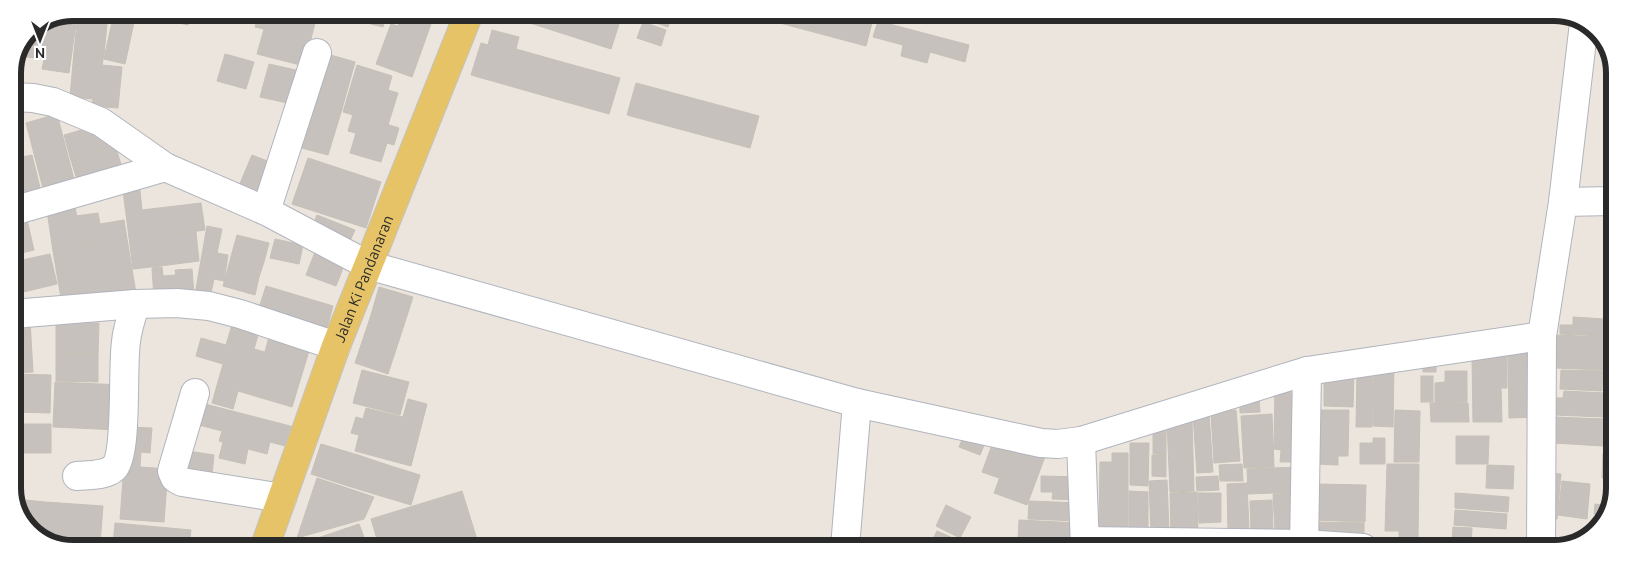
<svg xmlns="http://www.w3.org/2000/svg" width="1627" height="561" viewBox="0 0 1627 561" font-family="Ubuntu,sans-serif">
  <rect width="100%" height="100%" fill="#ebe5dd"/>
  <g fill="#c7c1bd" stroke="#c6c0b7">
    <polygon points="78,13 108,13 104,55 74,52"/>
    <polygon points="114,13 136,13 125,64 104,59"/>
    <polygon points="136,13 191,13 188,25 136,14"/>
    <polygon points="259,13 275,13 315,23 304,66 257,54 264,29 255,27"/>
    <polygon points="310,13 335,13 331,24 309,17"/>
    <polygon points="335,13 362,13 359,21"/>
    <polygon points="362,13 386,13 383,27 359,21"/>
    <polygon points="403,13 410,13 432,21 421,52 385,40 391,24 398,26"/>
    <polygon points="509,13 607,14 621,18 611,49 508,16"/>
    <polygon points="614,14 637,14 635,22 614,15"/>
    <polygon points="650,14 672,14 668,27 648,20"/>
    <polygon points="746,14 853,14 873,19 866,46"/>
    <polygon points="68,15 77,16 69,73 42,69 44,59 19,56 30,30 40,26 49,28 50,22"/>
    <polygon points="878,21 969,45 965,62 930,52 927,63 901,56 903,45 873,37"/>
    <polygon points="643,22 666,30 661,46 637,38"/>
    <polygon points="492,30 519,37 516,49 555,60 545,96 471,75 481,43 488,45"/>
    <polygon points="385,40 421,52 412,77 376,64"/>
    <polygon points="74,52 104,55 102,65 122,67 118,108 92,106 93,99 70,97"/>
    <polygon points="324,53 355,62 342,109 311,100"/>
    <polygon points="225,54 254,62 246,89 217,81"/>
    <polygon points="555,60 620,78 609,114 545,96"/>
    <polygon points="269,64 300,71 292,104 260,97"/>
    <polygon points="357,65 392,76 388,90 398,93 388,125 343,112"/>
    <polygon points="636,83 759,116 750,148 627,115"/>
    <polygon points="311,100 342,109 328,155 298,147"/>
    <polygon points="57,114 75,183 44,192 26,123"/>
    <polygon points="353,114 399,128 394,145 387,143 381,162 350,153 356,133 348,131"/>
    <polygon points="102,124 108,147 70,157 64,135"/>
    <polygon points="115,145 123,171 78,183 70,157"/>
    <polygon points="32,155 41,192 13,199 13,159"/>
    <polygon points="252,155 275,164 262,197 238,188"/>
    <polygon points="308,158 381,182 366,228 292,204"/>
    <polygon points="139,181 142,210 201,203 205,230 156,237 160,266 133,269 122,183"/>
    <polygon points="74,199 81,246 53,251 46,204"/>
    <polygon points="25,211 34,250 13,255 13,214"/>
    <polygon points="98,213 100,224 124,220 127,239 81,246 76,216"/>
    <polygon points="317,215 355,230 348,245 311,230"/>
    <polygon points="207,226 222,229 217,253 228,255 224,281 214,279 210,297 195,294"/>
    <polygon points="196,232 199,261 160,266 156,237"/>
    <polygon points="237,235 269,243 264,262 232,253"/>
    <polygon points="127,239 136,293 89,300 81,246"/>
    <polygon points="275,239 303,245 299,264 270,258"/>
    <polygon points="81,246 89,300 62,304 53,251"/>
    <polygon points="315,252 345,263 336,286 306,275"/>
    <polygon points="232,253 264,262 259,277 228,268"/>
    <polygon points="50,254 57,284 19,293 13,262"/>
    <polygon points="13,266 19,293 13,295"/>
    <polygon points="162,267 163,276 176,275 175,270 192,269 194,295 154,298 152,268"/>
    <polygon points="228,268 259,277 255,295 223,286"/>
    <polygon points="266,286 333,306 327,328 259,308"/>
    <polygon points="379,287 413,297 404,325 371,315"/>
    <polygon points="371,315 404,325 388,374 355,363"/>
    <polygon points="1573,317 1604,319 1604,336 1560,334 1560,325 1573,325"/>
    <polygon points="234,318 261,325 254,349 265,352 271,329 312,341 292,407 238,391 233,409 212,403 223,364 196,356 201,338 226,345"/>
    <polygon points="30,320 33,372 13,373 13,321"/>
    <polygon points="56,323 99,323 98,354 56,354"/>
    <polygon points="1556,335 1605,337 1604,370 1555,368"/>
    <polygon points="1507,353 1507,388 1501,388 1502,422 1473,422 1472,354"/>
    <polygon points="1508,353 1537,353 1538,417 1509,418"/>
    <polygon points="56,354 98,354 98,382 56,381"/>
    <polygon points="1436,357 1436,372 1423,372 1423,358"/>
    <polygon points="1374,365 1394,365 1393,427 1373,426"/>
    <polygon points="1608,369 1612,369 1612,396 1607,395"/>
    <polygon points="362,370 409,382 400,415 353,403"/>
    <polygon points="1561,370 1603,371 1602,391 1560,389"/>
    <polygon points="1357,371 1373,371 1372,427 1356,427"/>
    <polygon points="1445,371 1467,371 1467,402 1435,403 1435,383 1445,382"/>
    <polygon points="1354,372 1353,407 1324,406 1324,378"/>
    <polygon points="13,374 51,375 50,413 13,412"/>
    <rect x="1421" y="376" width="12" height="26"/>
    <polygon points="55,382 78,383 76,428 53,427"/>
    <polygon points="78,383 121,385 119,430 76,428"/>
    <polygon points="1275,384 1290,384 1290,393 1303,394 1302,462 1280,462 1281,450 1274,449"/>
    <polygon points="1564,391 1606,393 1604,417 1554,415 1555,398 1563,398"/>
    <polygon points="1259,396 1260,412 1240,413 1240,397"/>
    <polygon points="408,399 427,404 411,466 355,451 359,435 351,433 356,417 363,419 366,408 403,417"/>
    <polygon points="1430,403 1468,403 1469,422 1431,422"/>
    <polygon points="205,404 294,427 289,447 270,442 267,454 248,449 245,464 219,458 223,442 219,441 222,431 199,425"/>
    <polygon points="1236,410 1240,461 1214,463 1211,413"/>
    <polygon points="1317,410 1349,410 1348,456 1338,456 1338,465 1316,464"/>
    <polygon points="1395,410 1420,411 1419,462 1394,462"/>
    <polygon points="1609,413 1612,413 1612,433 1608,432"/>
    <polygon points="13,414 19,414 19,424 51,424 51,453 19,453 19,466 13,466"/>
    <polygon points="1209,414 1213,472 1197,473 1193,415"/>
    <polygon points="1272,414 1274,467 1244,468 1241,416"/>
    <polygon points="1555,417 1604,419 1603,446 1554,443"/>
    <polygon points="1192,421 1194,491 1170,492 1167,422"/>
    <polygon points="127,427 152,428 150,453 141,452 140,467 168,469 164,522 120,519"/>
    <polygon points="1153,427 1166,427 1166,455 1153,454"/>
    <polygon points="964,435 985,443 980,455 959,447"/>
    <rect x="1606" y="435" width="6" height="16"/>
    <polygon points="1456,436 1489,436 1488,464 1456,464"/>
    <polygon points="1373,438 1385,438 1385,464 1360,464 1360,443 1373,443"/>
    <polygon points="1013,442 1046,454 1027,505 994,493"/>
    <polygon points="1130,443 1149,443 1148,486 1130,485"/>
    <polygon points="321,444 358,455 348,486 311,474"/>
    <polygon points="992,445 1009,451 999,478 982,472"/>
    <polygon points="188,451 214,455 212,475 185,471"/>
    <polygon points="1112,453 1128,453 1128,530 1099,529 1100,462 1112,462"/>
    <polygon points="1603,453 1612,453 1612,479 1602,478"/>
    <polygon points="358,455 391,466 381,496 348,486"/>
    <polygon points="1152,455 1166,455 1166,477 1152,476"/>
    <polygon points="1242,464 1243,481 1220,481 1219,465"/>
    <polygon points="1387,464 1419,464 1418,540 1399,540 1399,531 1385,531"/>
    <polygon points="1487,465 1514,466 1513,489 1486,488"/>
    <polygon points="391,466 420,475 411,505 381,496"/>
    <polygon points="1298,467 1299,492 1248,494 1247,469"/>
    <polygon points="1549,473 1561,474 1557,519 1544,518"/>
    <polygon points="1041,476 1081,477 1080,500 1052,499 1053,492 1041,492"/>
    <polygon points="1218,476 1219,490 1197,491 1196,477"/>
    <polygon points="317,478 374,497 364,519 297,538"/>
    <polygon points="1167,480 1169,532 1151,533 1149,481"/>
    <polygon points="1605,480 1612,481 1611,497 1604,497"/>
    <polygon points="1562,481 1590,484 1587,519 1558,515"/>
    <polygon points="1247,483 1249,531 1228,532 1227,484"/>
    <polygon points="1316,484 1366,485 1365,522 1315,520"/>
    <polygon points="462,491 479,546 379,546 371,519"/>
    <polygon points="1129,491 1148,492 1148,530 1129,530"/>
    <polygon points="1197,492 1198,533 1171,534 1170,493"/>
    <polygon points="1198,493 1221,493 1221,522 1199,523"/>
    <polygon points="1299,493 1300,529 1275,530 1273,494"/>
    <polygon points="1455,493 1509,497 1508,512 1455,508"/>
    <polygon points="1603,498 1611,499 1611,507 1602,520 1602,514 1594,514 1595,504 1603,505"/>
    <polygon points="15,499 45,502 42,537 25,525"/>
    <polygon points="1272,500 1273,530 1251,531 1250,501"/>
    <polygon points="1029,501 1080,503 1079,521 1028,519"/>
    <polygon points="45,502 103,506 100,545 48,541 42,537"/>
    <polygon points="946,505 971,517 960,538 936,526"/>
    <polygon points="1455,510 1507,514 1506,529 1454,525"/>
    <polygon points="1019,520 1079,523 1079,541 1018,539"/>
    <polygon points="1318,522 1364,523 1364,541 1318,540"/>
    <polygon points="115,523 191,530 189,546 113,545"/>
    <polygon points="359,524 365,540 370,539 373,546 304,546 303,543"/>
    <polygon points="1453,527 1472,528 1471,545 1452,543"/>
    <polygon points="937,531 955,539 950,547 929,547"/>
    <rect x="1005" y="540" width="21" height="7"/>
    <polygon points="48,541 92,545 54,545"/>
  </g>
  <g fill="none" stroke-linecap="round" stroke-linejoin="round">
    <g stroke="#b1b4bd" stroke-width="30">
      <g id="minor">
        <polyline points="13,97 33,98 53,102 101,122 165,167 266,211 368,265 857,403 1041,443 1058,444 1081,441 1307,371 1542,336"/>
        <polyline points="1563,202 1613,201"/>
        <polyline points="13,211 165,167"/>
        <polyline points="266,211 317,53"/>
        <polyline points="13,314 135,304 177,303 209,306 240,314 336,346"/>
        <polyline points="195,393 172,471 175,478 182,482 282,498"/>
        <polyline points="1081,441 1085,548"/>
        <path d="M 77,476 C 89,475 105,476 114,468 C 128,453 122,366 126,342 C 127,329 132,317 135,304"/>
        <polyline points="1086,541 1304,544 1363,548"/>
        <polyline points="845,547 857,403"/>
        <polyline points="1304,548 1307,371"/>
        <polyline points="1541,548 1542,336 1563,202 1584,23"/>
      </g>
    </g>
    <g stroke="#c3c3c3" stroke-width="30">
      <g id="major">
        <path id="s1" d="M 265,546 L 336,346 L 469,13"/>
      </g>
    </g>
    <use href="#minor" stroke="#fff" stroke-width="28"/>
    <use href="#major" stroke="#e6c367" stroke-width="28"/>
  </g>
  <g text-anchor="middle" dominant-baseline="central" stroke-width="4" stroke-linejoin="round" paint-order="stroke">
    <g font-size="15" fill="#2a2a2a" stroke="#fff">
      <text stroke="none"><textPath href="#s1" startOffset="285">Jalan Ki Pandanaran</textPath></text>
    </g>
  </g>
  <path d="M0 0H1627V561H0ZM73 21H1554A52 52 0 0 1 1606 73V488A52 52 0 0 1 1554 540H73A52 52 0 0 1 21 488V73A52 52 0 0 1 73 21Z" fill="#fff" fill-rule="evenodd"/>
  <path fill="none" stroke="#2a2a2a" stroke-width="6" d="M73 21H1554A52 52 0 0 1 1606 73V488A52 52 0 0 1 1554 540H73A52 52 0 0 1 21 488V73A52 52 0 0 1 73 21Z"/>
  <g transform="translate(40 40) rotate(180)" stroke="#ffffff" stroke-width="4" paint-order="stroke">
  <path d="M0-4L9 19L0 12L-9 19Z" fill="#2a2a2a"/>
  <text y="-8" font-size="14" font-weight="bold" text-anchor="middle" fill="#2a2a2a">N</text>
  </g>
</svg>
